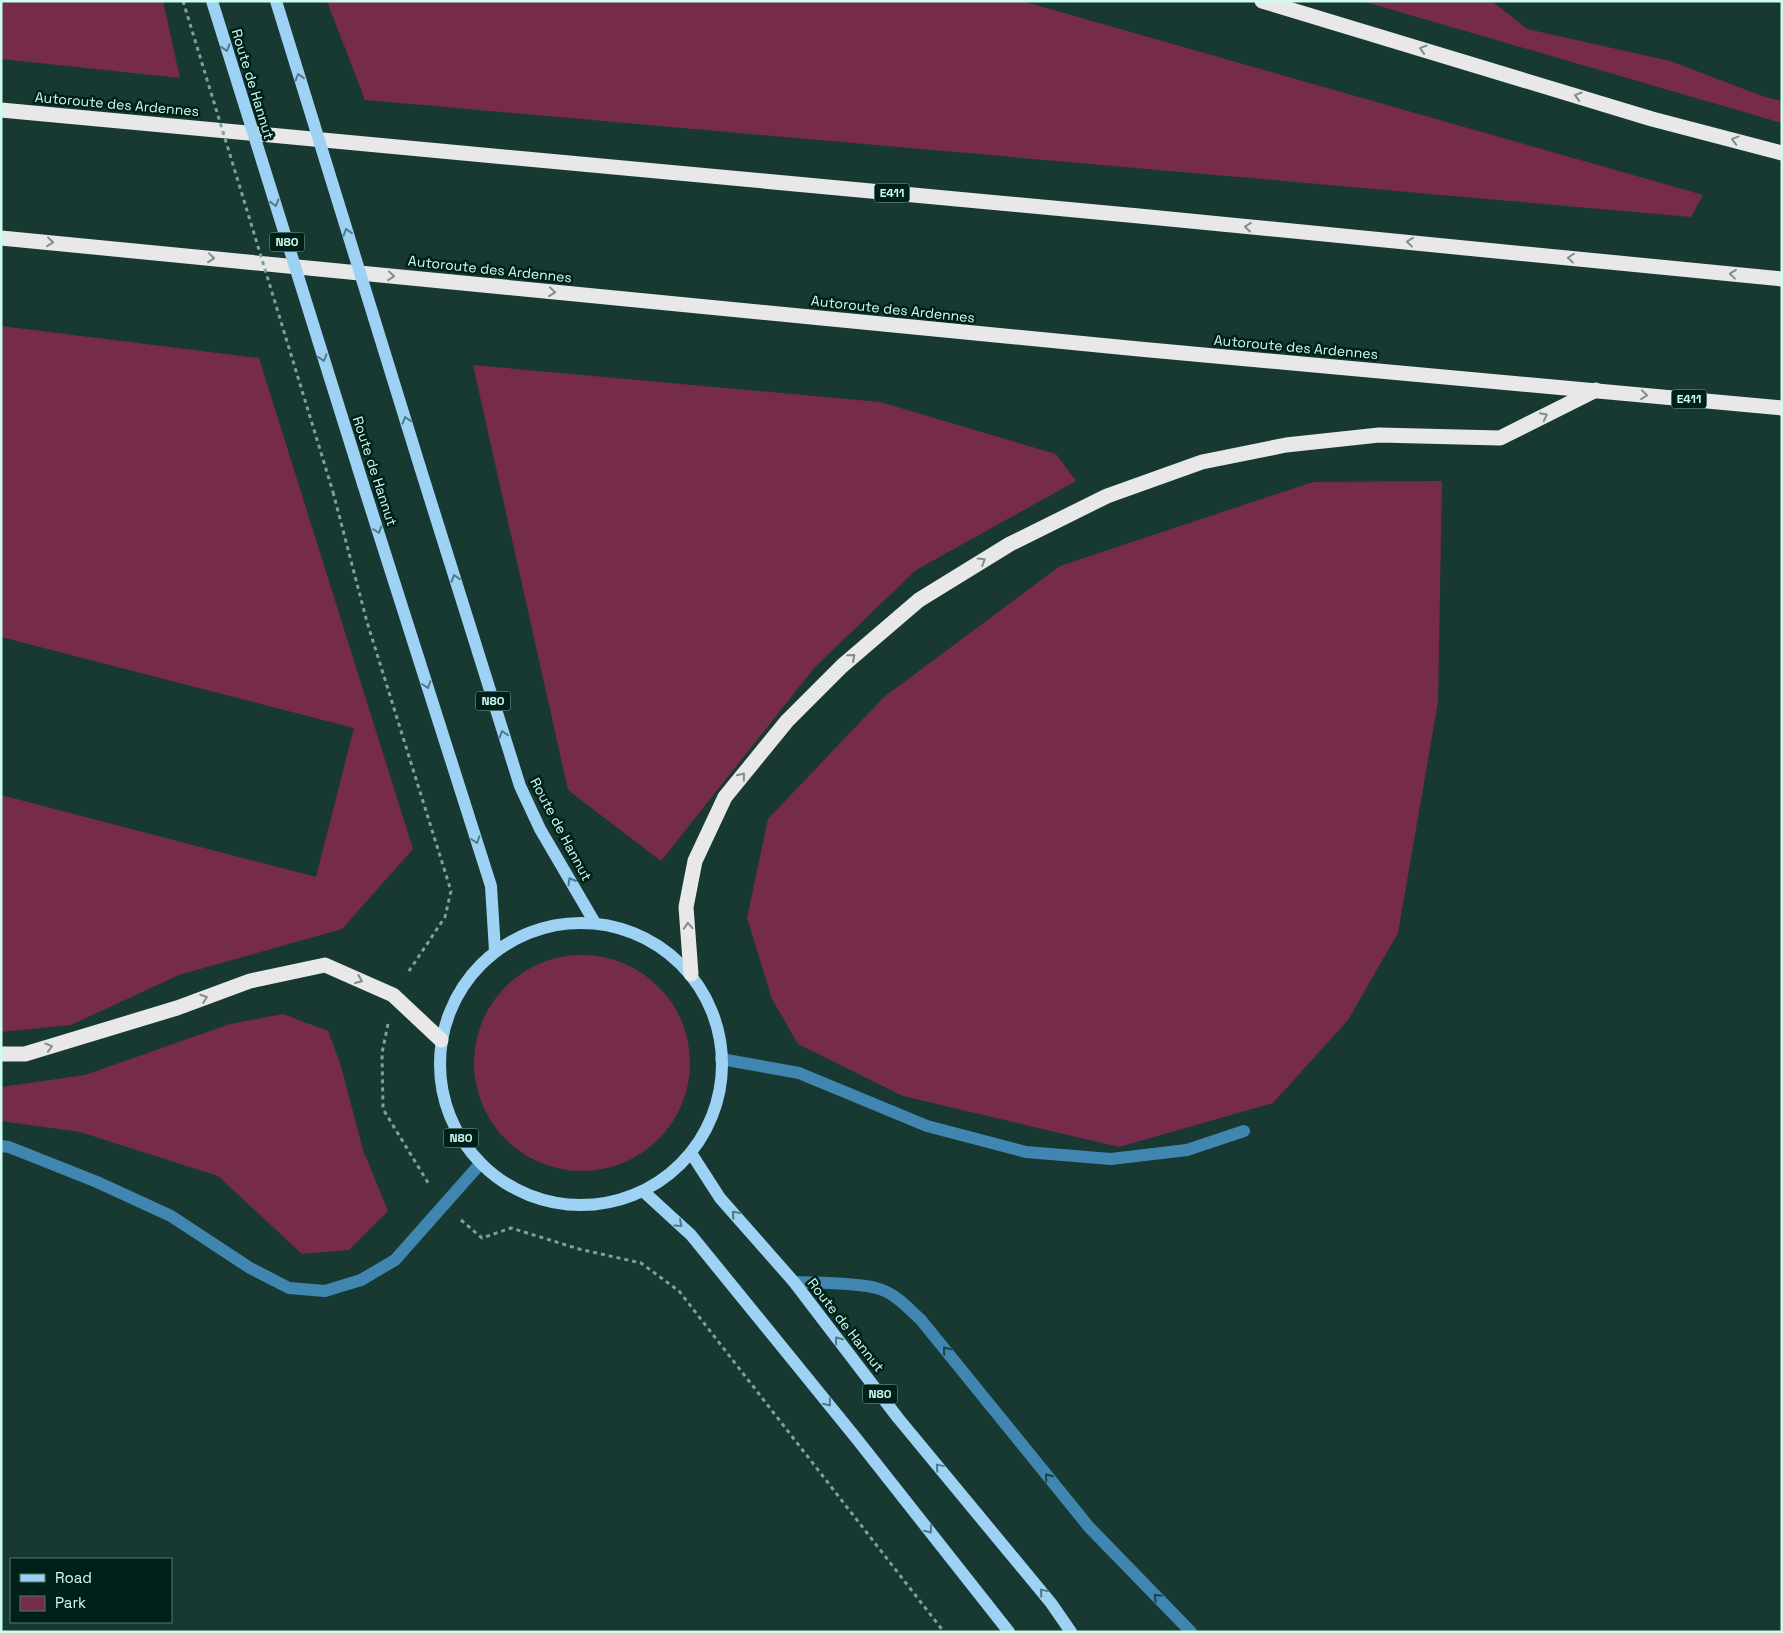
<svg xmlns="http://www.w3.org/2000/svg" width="1783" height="1633" viewBox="0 0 1783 1633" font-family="'Space Grotesk',sans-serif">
  <rect width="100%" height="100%" fill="#173932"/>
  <g fill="#762b4a">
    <polygon points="1,1 163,1 180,78 1,59"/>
    <polygon points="327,1 1022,1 1703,195 1691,217 365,100"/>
    <polygon points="1362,1 1492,1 1527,29 1670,61 1765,97 1782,101 1782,123"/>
    <polygon points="1,326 259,358 413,849 342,929 179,975 71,1025 1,1032 1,795 316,877 354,728 1,637"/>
    <polygon points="473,365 880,402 1056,454 1076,481 916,570 815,667 661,861 568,790"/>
    <polygon points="1442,481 1438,702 1398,933 1348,1020 1273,1103 1119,1147 903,1096 798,1044 772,999 747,918 768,819 884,697 1060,566 1313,482"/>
    <circle cx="582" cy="1063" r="108"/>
    <polygon points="283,1014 328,1031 341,1066 363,1150 388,1211 349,1250 302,1254 218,1176 80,1132 1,1121 1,1087 85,1075 230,1024"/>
  </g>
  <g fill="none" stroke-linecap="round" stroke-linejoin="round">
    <g stroke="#7aa49a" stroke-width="3" stroke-dasharray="4 4" stroke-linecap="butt">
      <polyline points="333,492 367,622 451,891 445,917 407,974"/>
      <polyline points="388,1024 382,1053 383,1109 430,1186"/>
      <polyline points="461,1220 482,1238 511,1228 579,1249 641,1263 679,1291 944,1632"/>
    </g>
    <g stroke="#4086b0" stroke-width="12">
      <polyline points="721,1059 799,1073 927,1126 1026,1152 1111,1159 1187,1150 1244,1131"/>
      <polyline points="1,1146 9,1147 97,1182 171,1216 250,1268 289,1288 325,1291 361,1280 395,1260 480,1164"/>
      <path d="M 794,1282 C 818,1283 853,1282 876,1288 C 894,1292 908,1308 921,1320 L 1089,1527 L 1191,1632"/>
    </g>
    <g stroke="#9ed2f4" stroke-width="12">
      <polyline points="420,467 520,786 540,829 595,923"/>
      <polyline points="363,484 491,886 495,951"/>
      <circle cx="581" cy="1064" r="141"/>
      <polyline points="691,1153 720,1198 794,1282 898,1418 1051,1603 1071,1632"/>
      <polyline points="643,1191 691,1235 856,1438 1009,1632"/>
    </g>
    <g stroke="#e8e8e8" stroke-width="15">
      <polyline points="1262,1 1652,119 1782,153"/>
      <polyline points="1,110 1139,216 1782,279"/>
      <polyline points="1,238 1139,349 1782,408"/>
      <polyline points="691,974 686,907 695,861 725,797 787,721 842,666 919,600 1010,544 1107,496 1202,462 1286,445 1379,435 1500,438 1596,390"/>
      <polyline points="1,1054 25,1054 177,1008 250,981 325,965 393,995 441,1040"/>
    </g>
    <polyline stroke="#7aa49a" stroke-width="3" stroke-dasharray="4 4" stroke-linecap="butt" points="183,1 333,492"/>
    <g stroke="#9ed2f4" stroke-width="12">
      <polyline points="212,1 363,484"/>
      <polyline points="276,1 420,467"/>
    </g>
  </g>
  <defs><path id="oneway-chevron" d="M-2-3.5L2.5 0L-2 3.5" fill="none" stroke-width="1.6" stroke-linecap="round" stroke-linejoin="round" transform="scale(1.25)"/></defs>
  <g stroke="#4f7987">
    <use href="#oneway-chevron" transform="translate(226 48) rotate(73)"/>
    <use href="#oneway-chevron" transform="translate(299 77) rotate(-107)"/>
    <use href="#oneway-chevron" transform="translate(275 203) rotate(73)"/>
    <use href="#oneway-chevron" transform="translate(347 232) rotate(-107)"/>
    <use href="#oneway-chevron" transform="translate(323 358) rotate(73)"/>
    <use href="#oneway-chevron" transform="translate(406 420) rotate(-107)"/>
    <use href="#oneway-chevron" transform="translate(378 530) rotate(72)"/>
    <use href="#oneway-chevron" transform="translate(455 578) rotate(-107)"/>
    <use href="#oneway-chevron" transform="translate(427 685) rotate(72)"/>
    <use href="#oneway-chevron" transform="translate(503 734) rotate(-107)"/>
    <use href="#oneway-chevron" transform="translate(476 840) rotate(72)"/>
    <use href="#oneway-chevron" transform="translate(571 881) rotate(-120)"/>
    <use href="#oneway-chevron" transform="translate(735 1214) rotate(-131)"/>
    <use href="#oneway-chevron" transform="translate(679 1224) rotate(42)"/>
    <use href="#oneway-chevron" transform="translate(838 1340) rotate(-128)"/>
    <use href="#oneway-chevron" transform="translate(828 1403) rotate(51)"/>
    <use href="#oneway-chevron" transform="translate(939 1467) rotate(-130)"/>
    <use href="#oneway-chevron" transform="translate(929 1530) rotate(52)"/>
    <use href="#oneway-chevron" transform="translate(1043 1592) rotate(-130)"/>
  </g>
  <g stroke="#808e8b">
    <use href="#oneway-chevron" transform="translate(1423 49) rotate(-163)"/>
    <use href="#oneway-chevron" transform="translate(1578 96) rotate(-163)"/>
    <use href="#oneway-chevron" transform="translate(1735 140) rotate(-165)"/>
    <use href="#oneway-chevron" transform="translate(1248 227) rotate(-174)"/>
    <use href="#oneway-chevron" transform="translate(50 242) rotate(6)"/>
    <use href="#oneway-chevron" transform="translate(1410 242) rotate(-174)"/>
    <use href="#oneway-chevron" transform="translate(211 258) rotate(6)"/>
    <use href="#oneway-chevron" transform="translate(1571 258) rotate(-174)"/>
    <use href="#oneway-chevron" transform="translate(1733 274) rotate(-174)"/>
    <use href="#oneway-chevron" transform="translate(391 276) rotate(6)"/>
    <use href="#oneway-chevron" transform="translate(552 292) rotate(6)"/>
    <use href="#oneway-chevron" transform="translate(1644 395) rotate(6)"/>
    <use href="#oneway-chevron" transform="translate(1544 416) rotate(-27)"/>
    <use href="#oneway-chevron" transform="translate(982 561) rotate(-32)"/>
    <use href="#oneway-chevron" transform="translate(852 657) rotate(-41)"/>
    <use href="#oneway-chevron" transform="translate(742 776) rotate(-51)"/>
    <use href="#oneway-chevron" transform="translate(688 926) rotate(-94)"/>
    <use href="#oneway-chevron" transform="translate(359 980) rotate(23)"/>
    <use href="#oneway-chevron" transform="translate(204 998) rotate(-20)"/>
    <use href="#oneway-chevron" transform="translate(49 1047) rotate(-17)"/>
  </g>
  <g stroke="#16444e">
    <use href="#oneway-chevron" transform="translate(946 1350) rotate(-129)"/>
    <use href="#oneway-chevron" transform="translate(1048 1477) rotate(-129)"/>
    <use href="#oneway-chevron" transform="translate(1157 1597) rotate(-134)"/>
  </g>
  <g text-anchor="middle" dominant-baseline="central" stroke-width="5" stroke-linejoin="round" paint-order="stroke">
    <g fill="#00201a" stroke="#8fbbb0" stroke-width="1">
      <rect x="874.5" y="183.5" width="35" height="19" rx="4"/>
      <rect x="269.5" y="232.5" width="35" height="19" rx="4"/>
      <rect x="1671.5" y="389.5" width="35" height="19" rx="4"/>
      <rect x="475.5" y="691.5" width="35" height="19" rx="4"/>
      <rect x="443.5" y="1128.5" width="35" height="19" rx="4"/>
      <rect x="862.5" y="1384.5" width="35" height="19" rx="4"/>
    </g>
    <g font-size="12" font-weight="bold" fill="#ccfdf0">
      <text x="892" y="193">E411</text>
      <text x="287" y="242">N80</text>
      <text x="1689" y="399">E411</text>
      <text x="493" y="701">N80</text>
      <text x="461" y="1138">N80</text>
      <text x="880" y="1394">N80</text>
    </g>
    <g font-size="14" fill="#ccfdf0" stroke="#00201a">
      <text transform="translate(253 84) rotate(73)">Route de Hannut</text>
      <text transform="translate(117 104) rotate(5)">Autoroute des Ardennes</text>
      <text transform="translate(490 269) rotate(6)">Autoroute des Ardennes</text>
      <text transform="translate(893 309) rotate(6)">Autoroute des Ardennes</text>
      <text transform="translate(1296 347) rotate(5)">Autoroute des Ardennes</text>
      <text transform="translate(375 471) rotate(72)">Route de Hannut</text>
      <text transform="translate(561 829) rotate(62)">Route de Hannut</text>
      <text transform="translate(846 1325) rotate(52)">Route de Hannut</text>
    </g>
  </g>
  <rect width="1783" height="1633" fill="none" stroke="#ccfdf0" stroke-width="5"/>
  <rect x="10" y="1558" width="162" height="65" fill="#00201a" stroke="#527870"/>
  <rect x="20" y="1574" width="25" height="8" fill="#9ed2f4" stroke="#527870"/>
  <text x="55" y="1583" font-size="15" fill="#ccfdf0">Road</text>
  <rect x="20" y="1596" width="25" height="15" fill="#762b4a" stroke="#527870"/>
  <text x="55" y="1608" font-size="15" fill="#ccfdf0">Park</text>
</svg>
